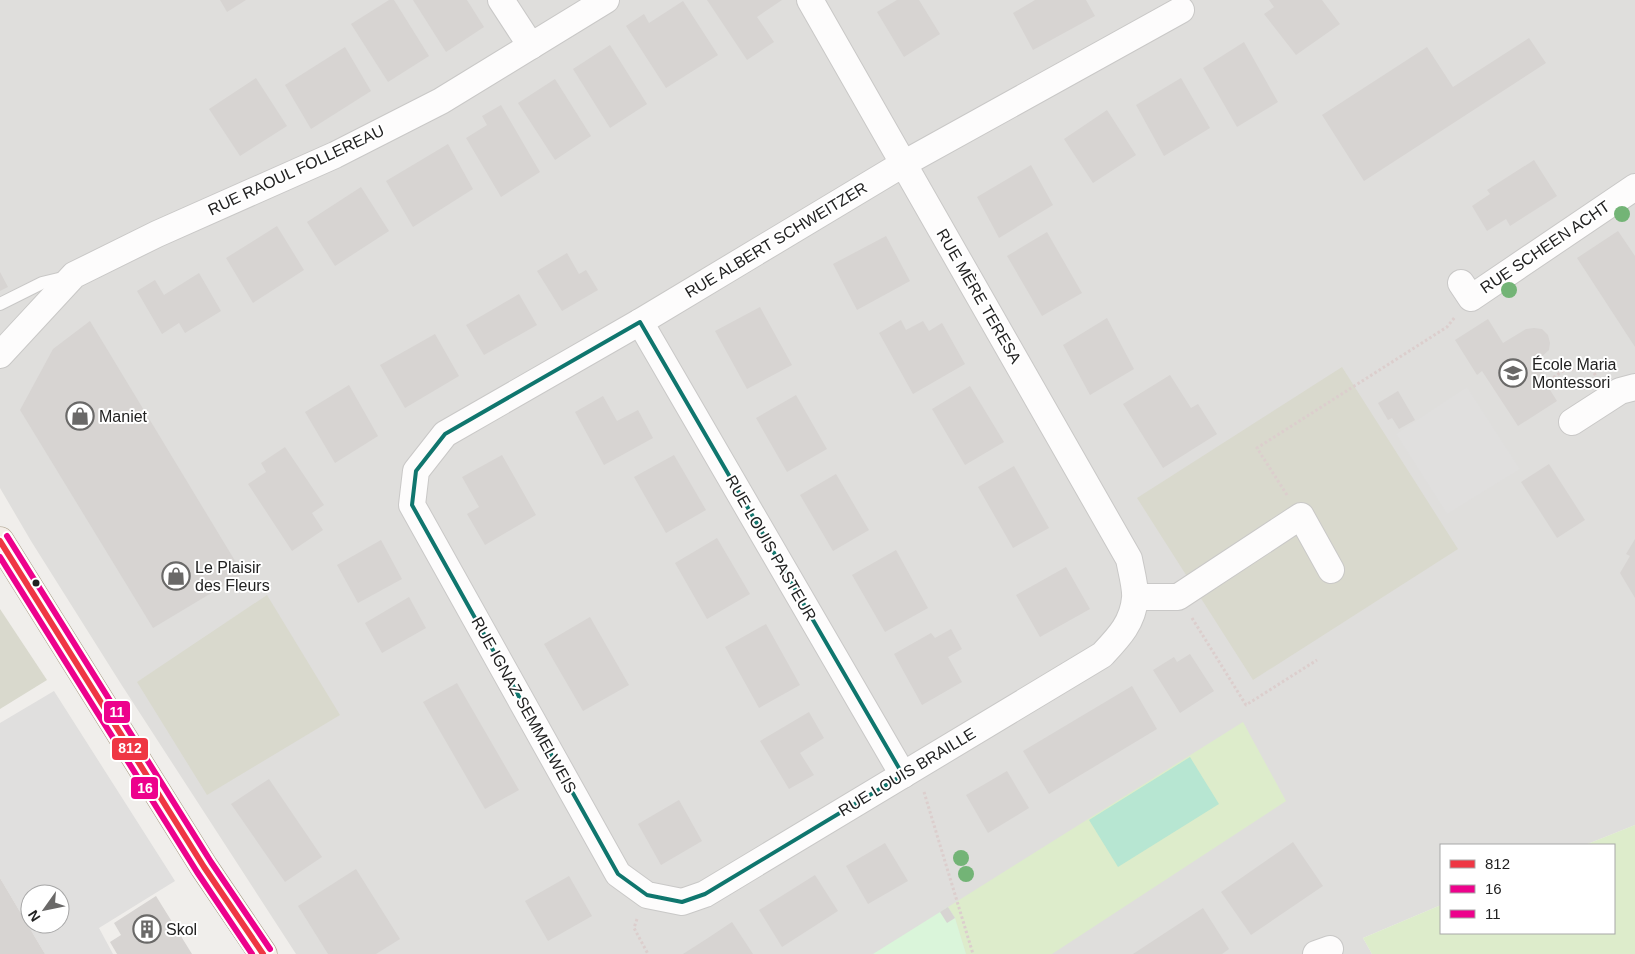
<svg xmlns="http://www.w3.org/2000/svg" width="1635" height="954" viewBox="0 0 1635 954" font-family="Helvetica,sans-serif">
  <rect width="100%" height="100%" fill="#f0eeeb"/>
  <polygon fill="#dfdedc" points="0,0 1635,0 1635,825 1585,845 1441,845 1441,905 1363,938 1372,954 296,954 121,684 31,541 0,488"/>
  <g fill="#d9d9cd">
    <polygon points="1342,367 1458,549 1253,680 1137,498"/>
    <polygon points="267,595 340,715 207,795 137,682"/>
    <polygon points="0,609 47,680 0,709"/>
  </g>
  <g fill="#ddeccb">
    <polygon points="1243,722 1286,801 1052,954 966,954 955,918 948,907"/>
    <polygon points="1635,825 1635,954 1372,954 1363,938 1441,905 1441,933 1614,933 1614,845 1585,845"/>
  </g>
  <polygon fill="#daf5da" points="948,907 955,918 966,954 873,954"/>
  <polygon fill="#b7e6d2" points="1190,757 1219,804 1118,867 1089,820"/>
  <g fill="#e0dfde" fill-rule="evenodd">
    <polygon points="1467,387 1520,469 1447,514 1396,434"/>
    <path d="M 54,691 L 175,881 L 99,928 L 113,954 L 45,954 L 0,878 L 0,723 ZM 30,894 L 60,894 L 60,924 L 30,924 Z"/>
  </g>
  <g fill="#d7d4d2">
    <polygon points="220,0 246,0 227,12"/>
    <polygon points="389,0 394,0 429,56 388,82 351,24"/>
    <polygon points="413,0 467,0 484,27 446,52"/>
    <polygon points="707,0 782,0 757,17 774,42 747,60"/>
    <polygon points="897,0 919,0 940,34 904,57 877,12"/>
    <polygon points="1035,0 1086,0 1095,16 1033,50 1013,13"/>
    <polygon points="1269,0 1322,0 1340,24 1296,55 1264,14 1274,7"/>
    <polygon points="683,1 718,55 666,88 626,26 644,14 649,23"/>
    <polygon points="1529,38 1546,63 1364,181 1322,115 1427,47 1453,87"/>
    <polygon points="1244,42 1278,102 1237,127 1203,68"/>
    <polygon points="610,45 647,104 610,128 573,69"/>
    <polygon points="345,47 371,91 311,129 285,85"/>
    <polygon points="256,78 287,126 240,156 209,109"/>
    <polygon points="1181,78 1210,128 1164,156 1136,105"/>
    <polygon points="555,79 591,136 555,160 518,103"/>
    <polygon points="501,105 540,172 501,197 466,138 487,125 482,116"/>
    <polygon points="1107,110 1136,155 1093,183 1064,139"/>
    <polygon points="448,144 473,189 413,227 386,181"/>
    <polygon points="1534,160 1557,196 1510,226 1506,219 1487,231 1472,206 1490,194 1487,190"/>
    <polygon points="1031,165 1053,205 999,238 977,197"/>
    <polygon points="361,187 389,231 335,266 307,222"/>
    <polygon points="277,226 304,270 253,303 226,258"/>
    <polygon points="1618,231 1635,256 1635,347 1577,258"/>
    <polygon points="1047,232 1082,293 1042,316 1007,256"/>
    <polygon points="886,236 910,281 857,310 833,264"/>
    <polygon points="567,253 579,274 586,270 598,290 562,311 537,271"/>
    <polygon points="0,272 8,287 0,291"/>
    <polygon points="199,273 221,311 185,333 179,323 162,334 137,291 155,280 164,295"/>
    <polygon points="519,294 537,325 484,355 466,325"/>
    <polygon points="760,307 792,365 747,389 715,331"/>
    <polygon points="1107,318 1134,369 1090,395 1063,345"/>
    <polygon points="1488,319 1503,343 1526,329 1534,328 1542,329 1548,335 1550,343 1549,350 1539,359 1546,370 1540,374 1557,401 1518,426 1482,371 1477,375 1455,340"/>
    <polygon points="901,320 906,330 923,321 929,331 942,323 965,364 913,394 879,333"/>
    <polygon points="90,321 243,574 153,628 20,410 53,349"/>
    <polygon points="435,334 459,376 405,408 380,365"/>
    <polygon points="1170,375 1191,408 1198,404 1217,434 1163,468 1123,404"/>
    <polygon points="349,385 378,436 335,463 305,412"/>
    <polygon points="970,386 1004,442 965,465 932,409"/>
    <polygon points="1398,391 1415,420 1399,429 1392,418 1388,420 1378,403"/>
    <polygon points="796,395 827,449 787,472 756,418"/>
    <polygon points="603,396 617,421 638,410 653,438 604,465 575,412"/>
    <polygon points="285,447 324,505 312,513 323,530 292,551 248,484 266,472 261,463"/>
    <polygon points="502,455 536,515 485,545 467,514 479,507 462,477"/>
    <polygon points="674,455 706,510 666,533 634,477"/>
    <polygon points="1549,464 1585,520 1557,538 1521,482"/>
    <polygon points="1014,466 1049,528 1013,548 978,487"/>
    <polygon points="836,474 869,530 833,551 800,495"/>
    <polygon points="717,538 750,594 707,619 675,563"/>
    <polygon points="1635,539 1635,598 1620,573 1630,556 1626,554"/>
    <polygon points="381,540 402,579 358,603 337,565"/>
    <polygon points="896,550 928,608 885,632 852,575"/>
    <polygon points="1066,567 1090,609 1040,637 1016,595"/>
    <polygon points="409,597 426,628 382,653 365,623"/>
    <polygon points="590,617 629,685 583,711 544,644"/>
    <polygon points="766,624 800,685 759,708 725,647"/>
    <polygon points="951,629 962,649 948,657 962,682 922,705 894,654 931,633 935,638"/>
    <polygon points="1190,654 1214,691 1180,713 1153,670 1174,657 1177,662"/>
    <polygon points="457,683 519,790 485,809 423,702"/>
    <polygon points="1132,686 1157,729 1049,794 1023,751"/>
    <polygon points="809,712 824,738 800,753 814,775 789,789 760,741"/>
    <polygon points="1007,771 1029,808 988,833 966,795"/>
    <polygon points="269,779 322,857 285,882 231,804"/>
    <polygon points="679,800 702,841 661,865 638,824"/>
    <polygon points="1293,842 1323,886 1251,935 1221,892"/>
    <polygon points="885,843 908,881 868,904 846,866"/>
    <polygon points="356,869 400,939 376,954 328,954 298,906"/>
    <polygon points="815,875 838,911 782,947 759,910"/>
    <polygon points="569,876 592,916 548,941 525,901"/>
    <polygon points="0,878 45,954 0,954"/>
    <polygon points="156,896 192,954 117,954 110,942 121,935 114,923"/>
    <polygon points="948,907 955,918 947,923 940,912"/>
    <polygon points="1203,908 1229,949 1222,954 1133,954"/>
    <polygon points="732,922 753,954 683,954 708,938"/>
  </g>
  <g fill="none" stroke-linecap="round" stroke-linejoin="round">
    <g stroke="#c9c8c7" stroke-width="14">
      <polyline id="service" points="0,304 42,283 67,277"/>
    </g>
    <g stroke="#c9c8c7" stroke-width="28">
      <g id="minor">
        <polyline points="501,0 531,46"/>
        <path d="M 810,0 C 916,186 1023,373 1129,559 C 1131,570 1136,588 1135,598 C 1133,623 1118,638 1102,655 L 705,894 L 682,902 L 647,895 L 618,874 L 412,505 L 416,471 L 445,434 L 640,322 L 903,164 L 1181,10"/>
        <polyline points="1461,283 1471,298 1635,187"/>
        <polyline points="640,322 903,775"/>
        <polyline points="0,355 74,275 157,234 335,155 441,101 606,0"/>
        <polyline points="1572,422 1620,391 1635,387"/>
        <polyline points="1136,597 1178,597 1301,516 1331,570"/>
        <polyline points="1316,954 1330,949"/>
      </g>
    </g>
    <g stroke="#a79c86" stroke-width="29">
      <polyline id="primary" points="0,541 204,867 263,954"/>
    </g>
    <g stroke="#dccecd" stroke-width="3" stroke-dasharray="2.5 2.5" stroke-linecap="butt">
      <polyline points="1545,383 1566,369 1592,370 1596,376"/>
      <polyline points="1287,495 1257,448 1447,327 1455,317"/>
      <polyline points="1192,618 1246,705 1317,660"/>
      <polyline points="924,792 973,954"/>
      <polyline points="637,919 634,928 648,954"/>
    </g>
    <use href="#service" stroke="#fdfcfc" stroke-width="12"/>
    <use href="#minor" stroke="#fdfcfc" stroke-width="26"/>
    <use href="#primary" stroke="#f3ede7" stroke-width="28"/>
    <g stroke="#fff" stroke-width="10">
      <polyline id="bus-1" points="0,541 204,867 263,954"/>
    </g>
    <g stroke="#fff" stroke-width="10">
      <polyline id="bus-2" points="0,557 197,872 252,954"/>
    </g>
    <g stroke="#fff" stroke-width="10">
      <polyline id="bus-3" points="7,536 211,862 270,949"/>
    </g>
    <use href="#bus-1" stroke="#ef3744" stroke-width="6"/>
    <use href="#bus-2" stroke="#ed028c" stroke-width="6"/>
    <use href="#bus-3" stroke="#ed028c" stroke-width="6"/>
  </g>
  <g fill="#73b476">
    <circle cx="1622" cy="214" r="8"/>
    <circle cx="1509" cy="290" r="8"/>
    <circle cx="961" cy="858" r="8"/>
    <circle cx="966" cy="874" r="8"/>
  </g>
  <path fill="none" stroke="#0f766e" stroke-width="4" stroke-linejoin="round" d="M 640,322 L 903,775 L 705,894 L 682,902 L 647,895 L 618,874 L 412,505 L 416,471 L 445,434 Z"/>
  <defs>
    <g id="school-ring" transform="scale(1.4375)"><circle r="9.5" fill="#fff" stroke="#6a6968" stroke-width="1.5"/><path d="M0-5L7-2L0 1L-7-2ZM-4 1L0 2.5L4 1V4Q0 6-4 4Z" fill="#6a6968"/></g>
    <g id="shop-ring" transform="scale(1.4375)"><circle r="9.5" fill="#fff" stroke="#6a6968" stroke-width="1.5"/><path d="M-5-2.5h2.3a2.7 3.5 0 0 1 5.4 0H5L5.5 6h-11ZM-1.5-2.5h3a1.5 2.3 0 0 0-3 0Z" fill="#6a6968"/></g>
    <g id="building-ring" transform="scale(1.4375)"><circle r="9.5" fill="#fff" stroke="#6a6968" stroke-width="1.5"/><path d="M-4-6H4V6H1V3H-1V6H-4ZM-2.5-4.3h1.7v1.8h-1.7ZM.8-4.3h1.7v1.8H.8ZM-2.5-1h1.7V.8h-1.7ZM.8-1h1.7V.8H.8Z" fill="#6a6968"/></g>
  </defs>
  <g fill-rule="evenodd">
    <use href="#school-ring" x="1513" y="373"/>
    <use href="#shop-ring" x="80" y="416"/>
    <use href="#shop-ring" x="176" y="576"/>
    <use href="#building-ring" x="147" y="929"/>
  </g>
  <circle fill="#222" stroke="#fff" stroke-width="2" cx="36" cy="583" r="4.5"/>
  <g text-anchor="middle" dominant-baseline="central" stroke-width="4" stroke-linejoin="round" paint-order="stroke">
    <g font-size="16" fill="#222" stroke="#fff">
      <text transform="translate(296 170) rotate(-25)">RUE RAOUL FOLLEREAU</text>
      <text transform="translate(776 240) rotate(-31)">RUE ALBERT SCHWEITZER</text>
      <text transform="translate(1545 247) rotate(-34)">RUE SCHEEN ACHT</text>
      <text transform="translate(979 296) rotate(60)">RUE MÈRE TERESA</text>
      <text transform="translate(771 548) rotate(60)">RUE LOUIS PASTEUR</text>
      <text transform="translate(524 705) rotate(61)">RUE IGNAZ SEMMELWEIS</text>
      <text transform="translate(907 772) rotate(-31)">RUE LOUIS BRAILLE</text>
    </g>
    <g font-size="16" fill="#222" stroke="#fff" text-anchor="start">
      <text x="1532" y="364">École Maria<tspan x="1532" dy="18">Montessori</tspan></text>
      <text x="99" y="416">Maniet</text>
      <text x="195" y="567">Le Plaisir<tspan x="195" dy="18">des Fleurs</tspan></text>
      <text x="166" y="929">Skol</text>
    </g>
  </g>
  <g stroke="#fff" stroke-width="2">
    <rect x="103" y="700" width="28" height="24" rx="5" fill="#ed028c"/>
    <rect x="111" y="737" width="38" height="24" rx="5" fill="#ef3744"/>
    <rect x="130" y="776" width="29" height="24" rx="5" fill="#ed028c"/>
  </g>
  <g font-size="14" text-anchor="middle" font-weight="bold" fill="#fff">
    <text x="117" y="717">11</text>
    <text x="130" y="753">812</text>
    <text x="145" y="793">16</text>
  </g>
  <rect x="1440" y="844" width="175" height="90" fill="#ffffff" stroke="#a7a7a7"/>
  <rect x="1450" y="860" width="25" height="8" fill="#ef3744" stroke="#a7a7a7"/>
  <text x="1485" y="869" font-size="15" fill="#222222">812</text>
  <rect x="1450" y="885" width="25" height="8" fill="#ed028c" stroke="#a7a7a7"/>
  <text x="1485" y="894" font-size="15" fill="#222222">16</text>
  <rect x="1450" y="910" width="25" height="8" fill="#ed028c" stroke="#a7a7a7"/>
  <text x="1485" y="919" font-size="15" fill="#222222">11</text>
  <g transform="translate(45 909) rotate(237)"><circle r="24" fill="#ffffff" stroke="#a7a7a7"/>
  <path d="M0-4L9 19L0 12L-9 19Z" fill="#6a6968"/>
  <text y="-8" font-size="14" font-weight="bold" text-anchor="middle" fill="#222222">N</text>
  </g>
</svg>
